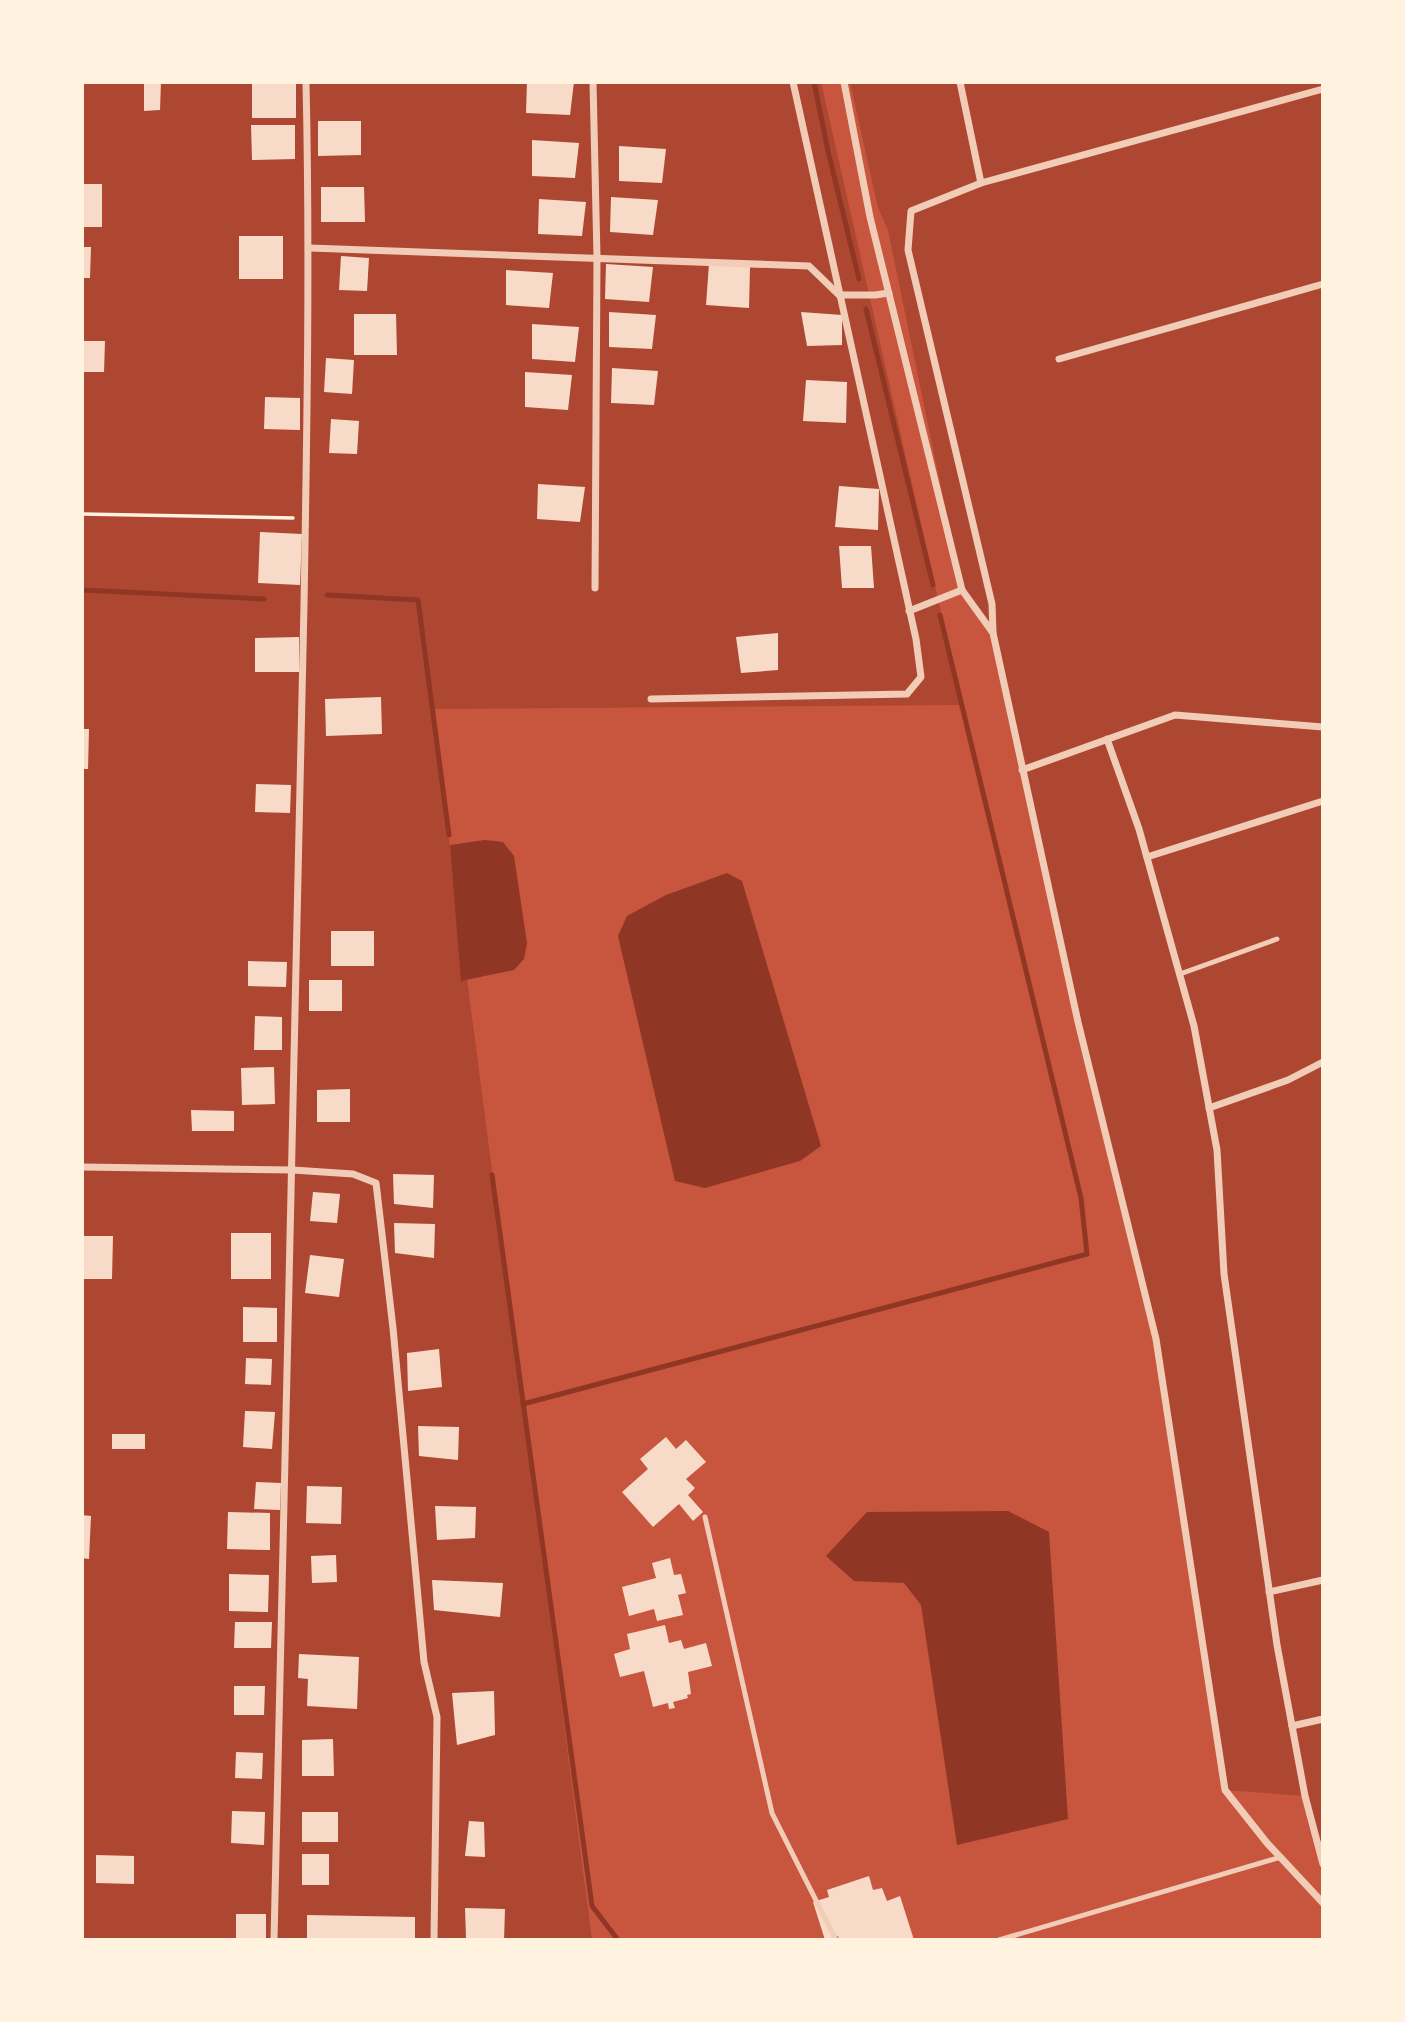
<svg xmlns="http://www.w3.org/2000/svg" width="1405" height="2022" viewBox="0 0 1405 2022" font-family="'DejaVu Sans',sans-serif">
  <rect width="100%" height="100%" fill="#c8553d"/>
  <g fill="#ae4732">
    <polygon points="82,82 821,82 962,705 432,709 592,1940 82,1940"/>
    <polygon points="850,82 1323,82 1323,1864 1305,1796 1225,1790 1156,1339 1078,1022 993,633 962,590 888,230 878,208"/>
  </g>
  <g fill="#8f3625">
    <polygon points="485,840 503,842 514,856 527,943 524,959 514,970 461,981 450,845"/>
    <polygon points="727,873 742,881 821,1146 800,1161 705,1188 675,1181 618,936 627,916 666,895"/>
    <polygon points="1008,1511 1049,1532 1068,1819 957,1845 921,1605 904,1583 854,1581 826,1556 867,1512"/>
  </g>
  <g fill="none" stroke-linecap="round" stroke-linejoin="round">
    <g stroke="#8f3625" stroke-width="5">
      <polyline points="814,82 828,151 859,279"/>
      <polyline points="866,309 933,585"/>
      <polyline points="82,590 264,599"/>
      <polyline points="327,595 418,600 449,835"/>
      <polyline points="492,1175 592,1906 618,1940"/>
      <polyline points="523,1404 1087,1254 1081,1198 940,615"/>
    </g>
  </g>
  <g fill="#f7dbc8">
    <polygon points="144,82 161,82 160,110 144,111"/>
    <polygon points="527,82 574,82 570,115 526,113"/>
    <rect x="252" y="84" width="44" height="34"/>
    <polygon points="318,121 361,121 361,155 318,156"/>
    <polygon points="251,125 295,125 295,159 252,160"/>
    <polygon points="532,140 579,143 575,178 532,176"/>
    <polygon points="619,146 666,149 662,183 619,181"/>
    <rect x="82" y="184" width="20" height="43"/>
    <polygon points="321,187 364,187 365,222 321,222"/>
    <polygon points="611,197 658,200 653,235 610,232"/>
    <polygon points="539,199 586,202 582,236 538,234"/>
    <rect x="239" y="236" width="44" height="43"/>
    <polygon points="82,247 91,247 90,278 82,278"/>
    <polygon points="341,256 369,258 367,291 339,290"/>
    <polygon points="606,264 653,267 649,302 605,299"/>
    <polygon points="709,264 750,267 749,308 706,305"/>
    <polygon points="506,270 553,273 549,308 506,305"/>
    <polygon points="609,312 656,315 652,349 609,347"/>
    <polygon points="801,312 842,315 842,345 807,346"/>
    <polygon points="354,314 396,314 397,355 354,355"/>
    <polygon points="532,324 579,327 575,362 532,359"/>
    <polygon points="82,341 105,341 104,372 82,372"/>
    <polygon points="326,358 354,360 352,394 324,392"/>
    <polygon points="612,368 658,371 654,405 611,403"/>
    <polygon points="525,372 572,375 568,410 525,407"/>
    <polygon points="806,380 847,382 846,423 803,421"/>
    <polygon points="265,397 300,398 300,430 264,429"/>
    <polygon points="331,419 359,421 357,454 329,453"/>
    <polygon points="538,484 585,487 580,522 537,519"/>
    <polygon points="839,486 879,489 878,530 835,527"/>
    <polygon points="260,532 302,534 300,585 258,583"/>
    <polygon points="839,546 871,546 874,588 842,588"/>
    <polygon points="778,633 778,670 741,673 736,637"/>
    <polygon points="299,637 299,672 255,672 255,638"/>
    <polygon points="381,697 382,734 326,736 325,699"/>
    <polygon points="82,729 89,729 88,769 82,769"/>
    <polygon points="256,784 291,785 290,813 255,812"/>
    <rect x="331" y="931" width="43" height="35"/>
    <polygon points="248,961 287,962 286,987 248,986"/>
    <rect x="309" y="980" width="33" height="31"/>
    <polygon points="255,1016 282,1017 282,1050 254,1050"/>
    <polygon points="274,1067 275,1104 242,1105 241,1068"/>
    <polygon points="350,1089 350,1122 317,1122 317,1090"/>
    <polygon points="191,1110 234,1111 234,1131 192,1131"/>
    <polygon points="393,1174 434,1175 433,1208 394,1204"/>
    <polygon points="313,1192 340,1194 337,1223 310,1221"/>
    <polygon points="394,1223 435,1224 434,1258 395,1253"/>
    <rect x="231" y="1233" width="40" height="46"/>
    <polygon points="82,1236 113,1236 112,1279 82,1279"/>
    <polygon points="310,1255 344,1259 339,1297 305,1293"/>
    <polygon points="243,1307 277,1308 277,1342 243,1342"/>
    <polygon points="439,1349 442,1387 408,1391 407,1353"/>
    <polygon points="246,1358 272,1359 271,1385 245,1384"/>
    <polygon points="245,1411 275,1412 272,1449 243,1447"/>
    <polygon points="418,1426 459,1427 458,1460 419,1456"/>
    <rect x="112" y="1434" width="33" height="15"/>
    <polygon points="666,1437 676,1449 686,1440 706,1462 686,1479 695,1488 688,1495 703,1512 693,1521 679,1504 653,1527 622,1492 648,1469 640,1459"/>
    <polygon points="256,1482 281,1483 280,1510 254,1509"/>
    <polygon points="307,1486 342,1487 341,1524 306,1523"/>
    <polygon points="435,1506 476,1507 475,1538 437,1540"/>
    <polygon points="228,1512 270,1513 270,1550 227,1549"/>
    <polygon points="82,1515 91,1516 89,1559 82,1558"/>
    <polygon points="336,1555 337,1582 312,1583 311,1556"/>
    <polygon points="670,1558 674,1575 681,1574 686,1593 678,1595 683,1615 657,1621 654,1609 629,1616 622,1587 656,1578 652,1563"/>
    <polygon points="229,1574 269,1575 268,1612 229,1611"/>
    <polygon points="432,1580 503,1583 500,1617 434,1610"/>
    <polygon points="235,1622 272,1622 271,1648 234,1648"/>
    <polygon points="665,1625 669,1643 681,1640 684,1649 706,1643 712,1666 688,1672 691,1694 687,1695 688,1698 673,1702 675,1708 669,1709 668,1703 653,1707 644,1671 620,1677 614,1654 630,1649 627,1634"/>
    <polygon points="299,1654 359,1657 357,1709 307,1706 308,1679 298,1678"/>
    <polygon points="234,1686 265,1686 264,1715 234,1715"/>
    <polygon points="494,1691 495,1735 457,1745 452,1693"/>
    <polygon points="333,1739 334,1776 302,1776 302,1740"/>
    <polygon points="236,1752 263,1753 262,1779 235,1778"/>
    <polygon points="232,1811 265,1812 264,1845 231,1843"/>
    <rect x="302" y="1812" width="36" height="30"/>
    <polygon points="469,1821 484,1822 485,1857 465,1856"/>
    <rect x="302" y="1854" width="27" height="31"/>
    <polygon points="96,1855 134,1856 134,1884 96,1883"/>
    <polygon points="869,1876 873,1890 882,1888 887,1901 900,1896 914,1940 839,1940 838,1936 825,1940 813,1902 829,1897 827,1890"/>
    <polygon points="465,1908 505,1909 504,1940 466,1938"/>
    <rect x="236" y="1914" width="30" height="26"/>
    <polygon points="307,1915 415,1917 415,1940 307,1940"/>
  </g>
  <g fill="none" stroke-linecap="round" stroke-linejoin="round">
    <polyline stroke="#fff3e0" stroke-width="3.5" points="82,514 293,518"/>
    <g stroke="#f1ccb7" stroke-width="5">
      <polyline points="1180,974 1277,939"/>
      <polyline points="705,1517 772,1813 836,1940"/>
      <polyline points="999,1940 1281,1857"/>
    </g>
    <g stroke="#f1ccb7" stroke-width="7">
      <polyline points="593,82 597,257 595,588"/>
      <polyline points="844,82 870,217 962,590 993,633 1078,1022 1156,1339 1225,1790 1267,1843 1323,1903"/>
      <polyline points="960,82 981,183"/>
      <polyline points="310,248 809,266 839,295 875,295 889,293"/>
      <polyline points="1059,359 1323,284"/>
      <polyline points="909,611 962,590"/>
      <polyline points="993,632 992,604 908,250 911,211 981,183 1323,89"/>
      <polyline points="651,699 907,694 921,677 916,639 793,82"/>
      <polyline points="1107,739 1139,829 1194,1026 1217,1150 1224,1274 1277,1645 1305,1796 1323,1864"/>
      <polyline points="1022,770 1175,715 1323,727"/>
      <polyline points="1147,857 1323,801"/>
      <polyline points="1209,1108 1288,1080 1323,1062"/>
      <polyline points="82,1167 293,1170 353,1174 376,1183 393,1328 424,1662 437,1717 434,1940"/>
      <polyline points="1269,1592 1323,1580"/>
      <polyline points="1292,1726 1323,1719"/>
      <path d="M 274,1940 C 281,1495 298,1050 304,605 C 307,431 310,257 306,82"/>
    </g>
  </g>
  <rect width="1405" height="2022" fill="none" stroke="#fff3e0" stroke-width="168"/>
</svg>
